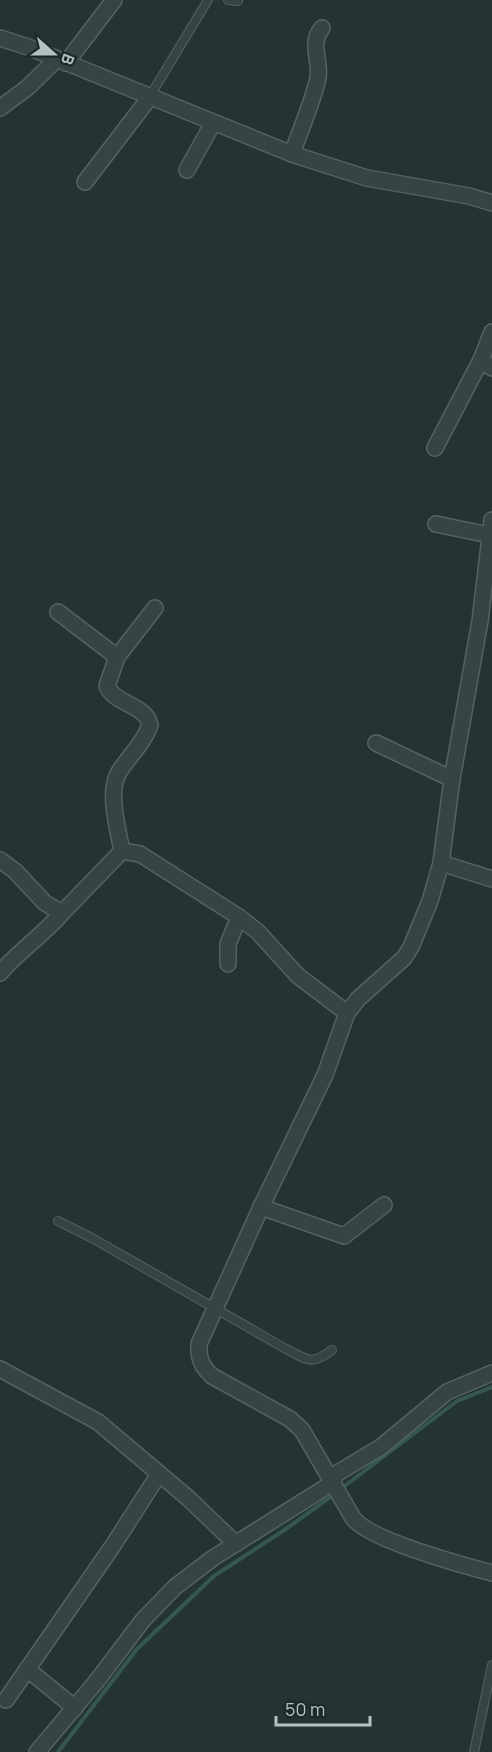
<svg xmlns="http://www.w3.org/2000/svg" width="492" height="1752" viewBox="0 0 492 1752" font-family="Manrope,sans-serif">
  <rect width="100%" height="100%" fill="#233433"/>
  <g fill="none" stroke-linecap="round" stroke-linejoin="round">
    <g stroke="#365653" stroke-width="4">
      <polyline points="342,1488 457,1401 492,1387"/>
      <polyline points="58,1752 137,1649 214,1576 283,1531 336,1493"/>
    </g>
    <g stroke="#546362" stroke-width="10">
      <g id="lane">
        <polyline points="228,0 238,1"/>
        <polyline points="150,96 208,0"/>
        <path d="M 58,1221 L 92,1238 L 286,1349 C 308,1360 311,1366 332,1350"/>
        <polyline points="474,1752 492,1665"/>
      </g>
    </g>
    <g stroke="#546362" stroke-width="18">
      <g id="street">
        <polyline points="0,38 28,47 292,154 367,178 469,196 492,203"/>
        <polyline points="66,63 114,0"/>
        <polyline points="0,108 27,88 57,59"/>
        <path d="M 292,154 C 300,131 313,101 318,78 C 321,60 309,43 322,28"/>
        <polyline points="187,170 213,123"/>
        <polyline points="85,182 150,97"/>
        <polyline points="492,332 481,360 492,368"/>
        <polyline points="435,448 481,360"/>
        <path d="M 492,520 L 480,621 L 452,779 L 441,863 L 430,901 L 411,947 L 404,958 L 358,999 L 347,1013 L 325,1075 L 261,1207 L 199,1344 C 198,1358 202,1367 212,1376 L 290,1419 L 302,1430 L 353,1518 C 369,1540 462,1565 492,1573"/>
        <polyline points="436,524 489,535"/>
        <polyline points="58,612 117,657"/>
        <polyline points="376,743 452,779"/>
        <path d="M 122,851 C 118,829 107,792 119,772 C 129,756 144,743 150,725 C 146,704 115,705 107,686 L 117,657 L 155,608"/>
        <polyline points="0,860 15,871 45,903 62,913 122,851 140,854 239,917 258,932 298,976 347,1013"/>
        <polyline points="441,863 492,879"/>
        <polyline points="228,964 228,944 239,917"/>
        <path d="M 0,973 C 19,951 43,935 62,913"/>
        <polyline points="261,1207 344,1236 384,1205"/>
        <polyline points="0,1369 98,1422 188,1498 236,1544"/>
        <polyline points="331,1477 381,1447 447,1392 492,1373"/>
        <polyline points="27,1669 75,1708"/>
        <polyline points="6,1700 112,1547 159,1474"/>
        <polyline points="37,1752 96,1682 143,1620 175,1587 213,1558 334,1482"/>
      </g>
    </g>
    <use href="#lane" stroke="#364544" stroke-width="8"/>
    <use href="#street" stroke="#364544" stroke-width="15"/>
  </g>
  <g transform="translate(54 54) rotate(111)" stroke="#1c2a29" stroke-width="4.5" paint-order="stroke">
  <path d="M0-4.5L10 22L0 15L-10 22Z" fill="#b1c2c1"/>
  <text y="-9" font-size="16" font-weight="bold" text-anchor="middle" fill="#b1c2c1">B</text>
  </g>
  <path d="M276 1716v9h94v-9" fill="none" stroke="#b1c2c1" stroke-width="3"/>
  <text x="285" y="1716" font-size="18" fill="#b1c2c1" stroke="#1c2a29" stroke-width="4.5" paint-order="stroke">50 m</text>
</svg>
